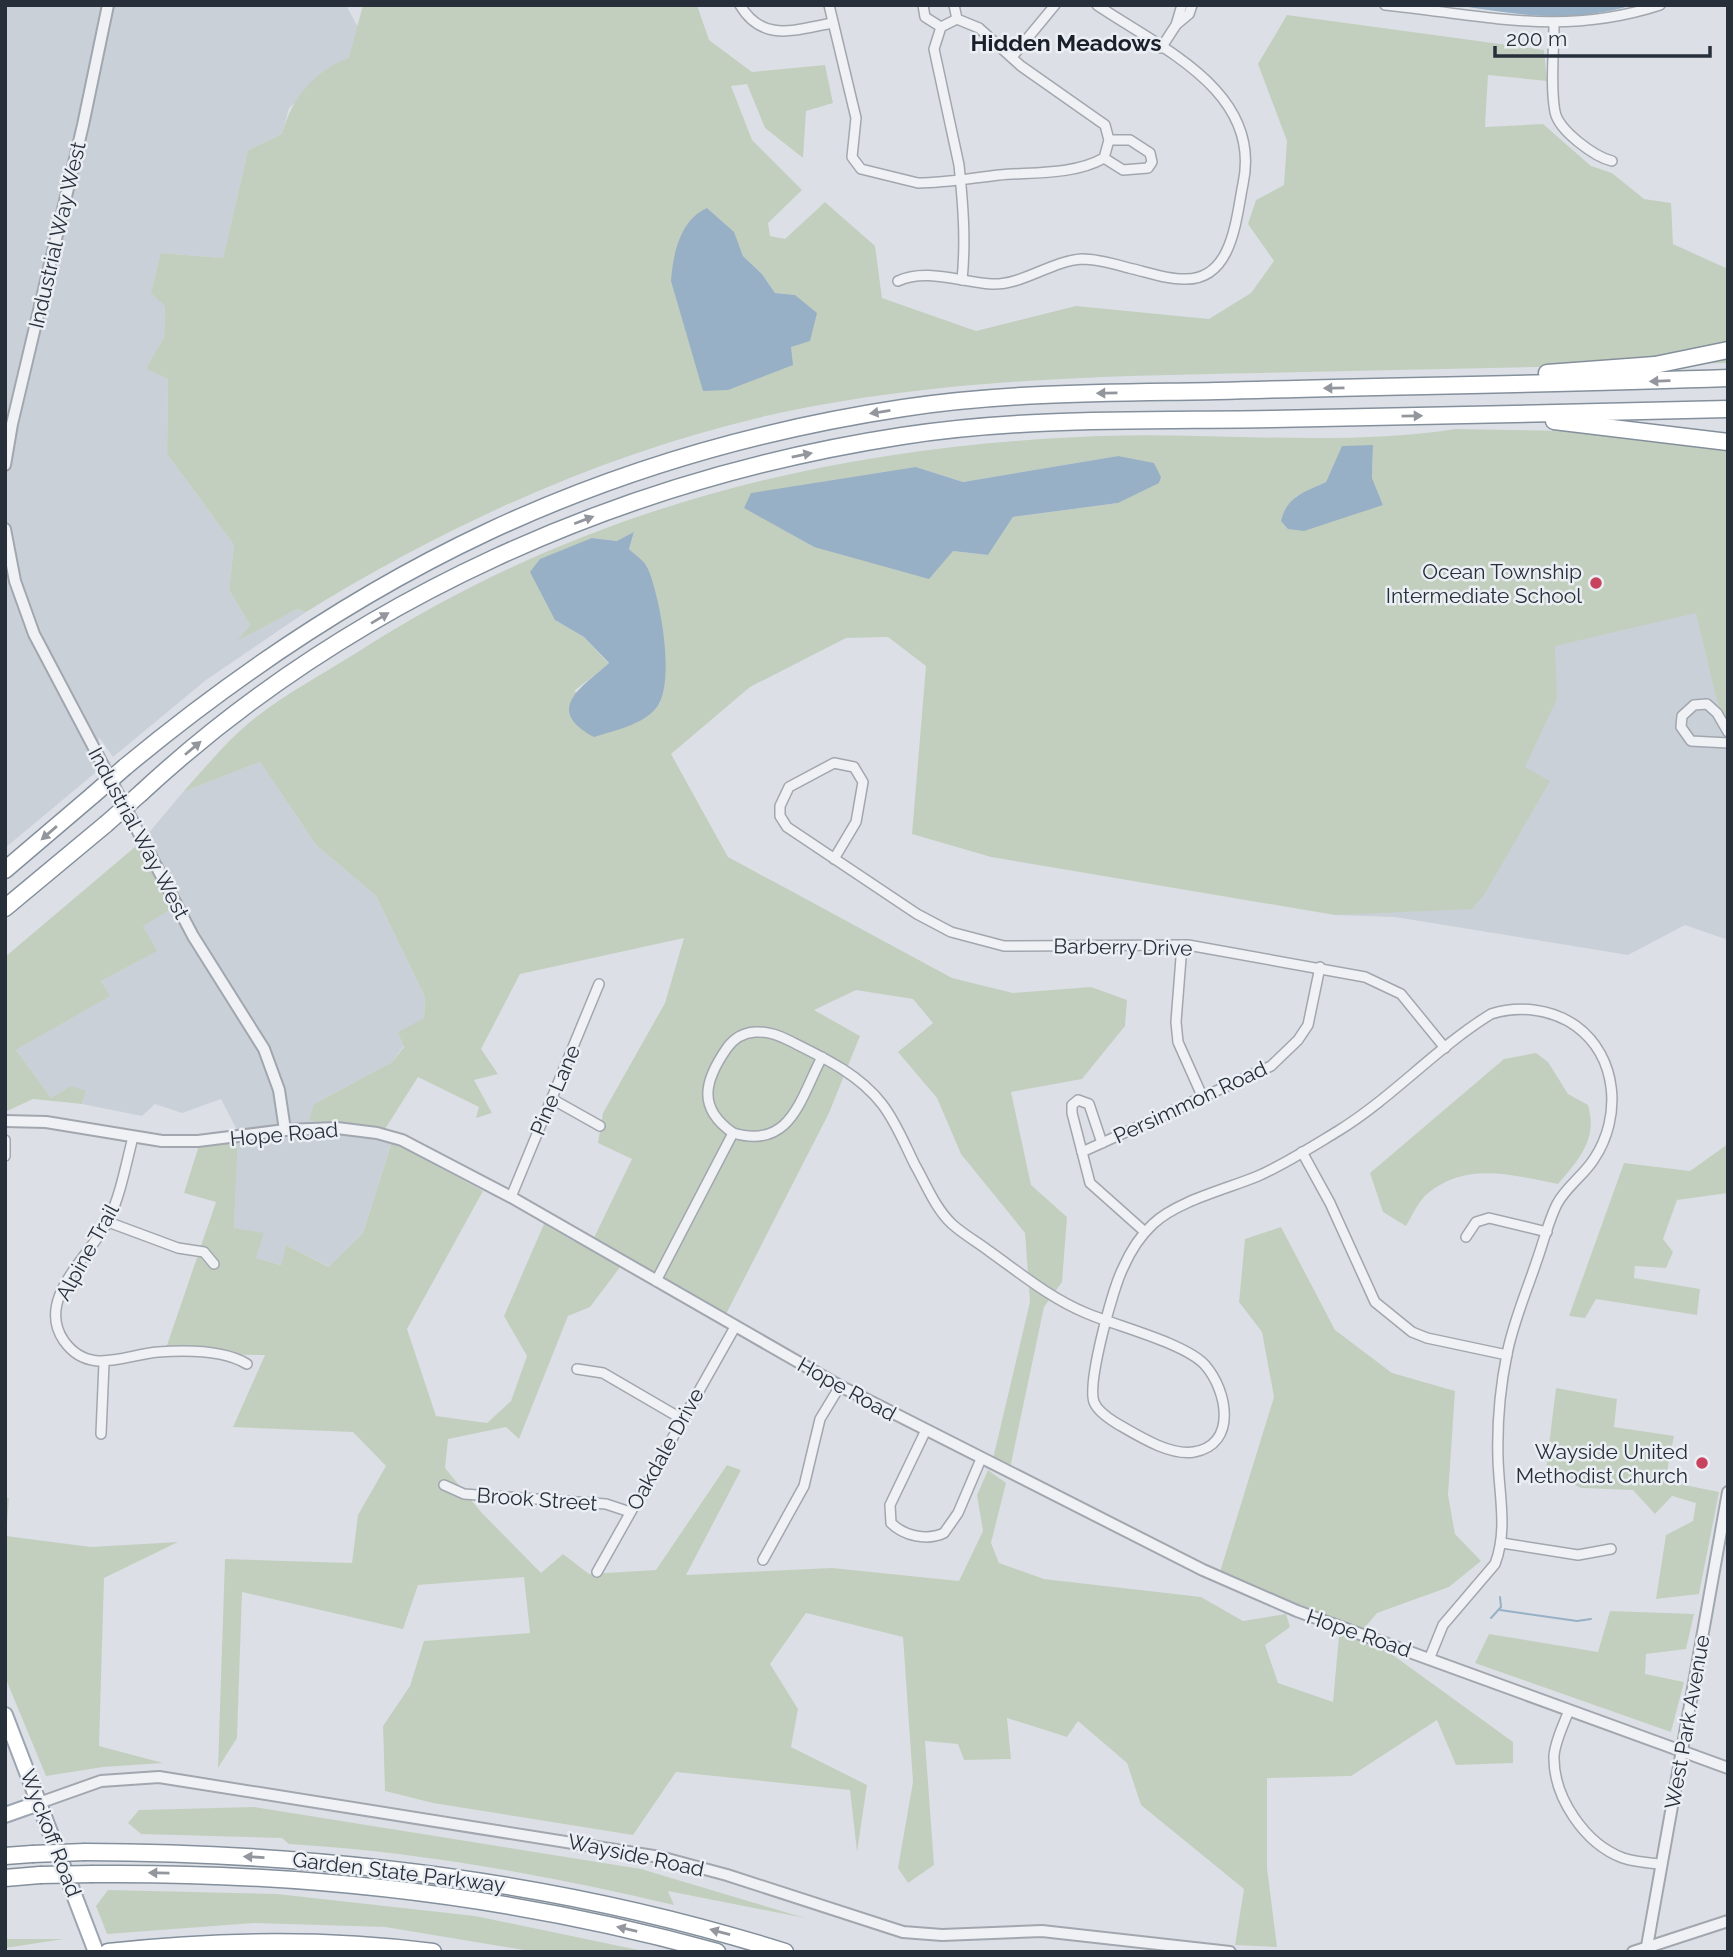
<svg xmlns="http://www.w3.org/2000/svg" width="1733" height="1957" viewBox="0 0 1733 1957" font-family="Raleway,sans-serif">
  <rect width="100%" height="100%" fill="#dce0e6"/>
  <g fill="#cad0d7">
    <polygon points="5,5 346,5 359,29 349,58 289,108 282,134 248,150 223,258 161,253 165,306 164,337 147,369 168,379 167,454 234,545 229,590 250,625 239,639 297,609 306,612 206,680 113,757 99,737 95,773 5,848"/>
    <polygon points="1728,449 1728,940 1685,925 1628,955 1395,917 1335,915 1344,761"/>
    <polygon points="260,762 316,845 376,896 425,997 424,1018 392,1062 314,1104 392,1142 363,1233 330,1267 286,1245 282,1265 255,1258 234,1228 238,1132 221,1099 182,1113 155,1104 142,1116 82,1104 86,1091 51,1098 16,1050 109,996 101,981 156,951 143,926 142,841 183,792"/>
  </g>
  <g fill="#c3cfbe" fill-rule="evenodd">
    <path d="M 363,5 L 697,5 L 709,40 L 752,72 L 825,65 L 833,103 L 806,111 L 803,158 L 765,128 L 747,84 L 731,86 L 752,140 L 802,190 L 768,223 L 770,236 L 785,239 L 825,202 L 875,246 L 882,298 L 976,331 L 1076,306 L 1209,319 L 1251,293 L 1274,261 L 1248,224 L 1256,200 L 1284,185 L 1287,141 L 1258,64 L 1287,15 L 1544,50 L 1547,81 L 1488,75 L 1485,127 L 1543,124 L 1591,166 L 1612,173 L 1644,199 L 1671,203 L 1673,244 L 1728,269 L 1728,363 C 1573,366 1418,370 1263,373 C 1101,376 939,379 779,413 C 611,450 452,522 306,612 L 297,609 L 237,641 L 250,625 L 229,590 L 234,545 L 167,454 L 168,379 L 146,369 L 164,337 L 165,306 L 151,293 L 161,253 L 223,258 L 248,150 L 282,134 C 292,98 313,71 349,58 ZM 707,208 L 733,232 L 743,256 L 762,274 L 775,293 L 795,295 L 791,347 Z"/>
    <path d="M 1456,429 L 1567,431 L 1728,449 L 1728,722 L 1717,701 L 1696,613 L 1555,646 L 1557,699 L 1525,767 L 1550,781 L 1484,895 L 1472,909 L 1335,915 L 991,857 L 912,834 L 926,666 L 888,637 L 846,638 L 750,687 L 671,754 L 728,857 L 952,978 L 1013,993 L 1091,987 L 1127,1000 L 1125,1026 L 1082,1079 L 1011,1092 L 1031,1185 L 1067,1217 L 1062,1282 L 1044,1307 L 1009,1473 L 992,1463 L 1030,1302 L 1025,1233 L 961,1154 L 937,1098 L 898,1052 L 933,1023 L 913,999 L 856,990 L 814,1010 L 860,1036 L 829,1113 L 723,1320 L 624,1262 L 590,1307 L 568,1316 L 519,1439 L 506,1427 L 448,1439 L 445,1468 L 481,1512 L 541,1573 L 563,1554 L 589,1574 L 656,1570 L 727,1465 L 741,1470 L 686,1575 L 832,1568 L 959,1581 L 983,1531 L 977,1495 L 988,1470 L 1006,1483 L 991,1543 L 999,1563 L 1044,1579 L 1201,1597 L 1243,1621 L 1286,1614 L 1290,1627 L 1265,1645 L 1278,1683 L 1333,1702 L 1340,1625 L 1220,1572 L 1274,1397 L 1262,1332 L 1239,1302 L 1245,1239 L 1281,1227 L 1335,1330 L 1392,1373 L 1455,1391 L 1448,1495 L 1455,1534 L 1481,1561 L 1449,1587 L 1377,1613 L 1361,1632 L 1513,1742 L 1513,1763 L 1456,1765 L 1437,1720 L 1351,1776 L 1267,1778 L 1267,1868 L 1277,1947 L 1235,1945 L 1244,1889 L 1141,1805 L 1127,1763 L 1078,1721 L 1067,1737 L 1007,1718 L 1011,1759 L 964,1760 L 958,1744 L 925,1741 L 934,1865 L 908,1883 L 898,1868 L 913,1782 L 903,1637 L 806,1613 L 770,1664 L 798,1709 L 791,1747 L 867,1785 L 857,1852 L 850,1790 L 676,1772 L 633,1835 L 433,1803 L 385,1791 L 383,1726 L 410,1686 L 424,1641 L 530,1633 L 524,1577 L 418,1585 L 403,1629 L 242,1592 L 237,1738 L 218,1768 L 225,1559 L 352,1563 L 358,1515 L 386,1466 L 353,1432 L 233,1427 L 265,1355 L 164,1354 L 216,1202 L 184,1193 L 200,1142 L 238,1137 L 234,1228 L 264,1233 L 256,1258 L 281,1265 L 286,1245 L 329,1267 L 363,1233 L 392,1142 L 483,1191 L 407,1329 L 436,1416 L 487,1423 L 511,1401 L 527,1356 L 504,1316 L 544,1224 L 575,1242 L 592,1242 L 632,1159 L 598,1143 L 603,1113 L 665,1003 L 684,938 L 520,974 L 481,1049 L 498,1074 L 474,1080 L 492,1113 L 476,1118 L 479,1107 L 418,1077 L 380,1137 L 309,1120 L 314,1104 L 392,1062 L 404,1047 L 398,1032 L 424,1018 L 425,997 L 376,896 L 316,845 L 260,762 L 183,792 C 206,767 228,739 255,718 C 288,692 328,671 364,648 C 589,505 836,446 1100,436 C 1219,432 1338,447 1456,429 ZM 1373,446 L 1372,478 L 1383,505 L 1295,497 L 1326,482 L 1342,447 ZM 1118,456 L 1118,503 L 1013,517 L 988,555 L 953,551 L 814,547 L 744,507 L 916,467 L 963,482 ZM 634,533 L 629,549 L 647,566 L 665,675 L 660,703 L 638,722 L 574,691 L 609,664 L 584,637 L 555,620 L 592,538 L 618,541 Z"/>
    <polygon points="142,841 178,905 143,926 157,951 101,981 110,996 16,1050 51,1098 71,1086 86,1091 82,1104 33,1099 5,1112 5,957"/>
    <path d="M 1536,1053 L 1548,1062 L 1568,1094 L 1588,1105 C 1598,1139 1579,1159 1558,1184 C 1512,1175 1466,1161 1427,1194 C 1418,1202 1412,1216 1406,1226 L 1383,1212 L 1370,1173 L 1504,1059 Z"/>
    <polygon points="1728,1144 1728,1193 1677,1200 1663,1239 1673,1252 1666,1268 1635,1266 1634,1278 1700,1289 1697,1315 1596,1299 1585,1318 1569,1316 1624,1163 1690,1171"/>
    <polygon points="1556,1388 1617,1399 1614,1427 1674,1436 1665,1481 1719,1492 1699,1594 1656,1599 1666,1535 1693,1521 1696,1503 1672,1496 1655,1514 1633,1490 1581,1488 1546,1470"/>
    <polygon points="5,1498 9,1498 6,1536 91,1547 178,1542 104,1578 99,1746 163,1763 103,1767 46,1776 5,1677"/>
    <polygon points="1610,1611 1694,1614 1686,1649 1646,1654 1645,1674 1684,1682 1671,1732 1475,1663 1489,1634 1598,1652"/>
    <path d="M 254,1807 L 641,1869 L 805,1918 L 668,1891 L 674,1905 C 547,1875 420,1852 289,1844 L 282,1838 L 141,1834 L 128,1823 L 139,1810 Z"/>
    <polygon points="108,1890 277,1894 475,1916 648,1952 536,1952 385,1927 254,1923 107,1934 96,1906"/>
    <polygon points="5,1938 6,1939 64,1939 5,1948"/>
  </g>
  <g fill="#98b0c5">
    <path d="M 1456,5 L 1633,5 C 1570,24 1519,15 1456,5 Z"/>
    <path d="M 707,208 L 734,232 L 743,256 L 762,274 L 775,293 L 795,295 L 817,313 L 810,341 L 791,347 L 793,365 L 728,390 L 703,391 L 671,281 C 673,254 680,220 707,208 Z"/>
    <path d="M 1373,445 L 1372,478 L 1383,505 L 1304,531 L 1288,529 L 1281,521 C 1287,496 1305,492 1326,482 L 1342,446 Z"/>
    <polygon points="1118,456 1154,463 1161,477 1159,483 1118,503 1013,517 988,555 953,551 929,579 814,547 744,508 751,493 916,467 963,482"/>
    <path d="M 634,532 L 629,549 C 635,555 645,561 648,569 C 660,597 674,674 660,702 C 649,724 615,730 594,737 C 542,709 584,686 609,663 L 584,637 L 555,620 L 530,572 L 540,559 L 592,538 L 617,541 Z"/>
  </g>
  <g fill="none" stroke-linecap="round" stroke-linejoin="round">
    <g stroke="#98b0c5" stroke-width="2">
      <polyline points="1500,1610 1577,1621 1591,1619"/>
      <polyline points="1491,1618 1501,1607 1500,1597"/>
    </g>
    <g stroke="#a2a7af" stroke-width="12">
      <g id="minor">
        <path d="M 740,5 C 763,44 797,29 833,23"/>
        <path d="M 829,5 L 856,118 L 852,157 L 861,169 L 918,183 C 945,183 972,178 999,175 C 1033,172 1074,175 1104,158 L 1109,140 L 1105,125 L 1021,66 L 979,28 L 957,19 L 941,27 L 934,49 L 959,165 C 963,204 966,241 962,280"/>
        <polyline points="923,5 925,17 941,27"/>
        <polyline points="954,5 957,19"/>
        <path d="M 1385,5 C 1484,15 1562,37 1660,5"/>
        <polyline points="1177,24 1189,14 1192,5"/>
        <path d="M 1554,24 C 1554,52 1550,85 1555,112 C 1559,131 1595,157 1612,161"/>
        <polyline points="1161,48 1176,25 1182,5"/>
        <polyline points="1012,57 1055,5"/>
        <polyline points="1104,158 1123,170 1148,168 1152,162 1150,153 1130,140 1109,140"/>
        <path d="M 898,281 C 926,268 960,282 991,284 C 1021,286 1051,261 1082,259 C 1098,259 1114,264 1129,268 C 1147,272 1168,280 1186,279 C 1233,279 1236,218 1243,184 C 1263,91 1160,48 1097,5"/>
        <polyline points="1728,732 1717,713 1707,704 1694,705 1682,716 1681,727 1691,741 1728,743"/>
        <polyline points="834,859 856,822 863,782 854,767 834,763 789,787 780,806 780,816 787,827 917,914 951,932 1004,946 1188,945 1365,977 1401,994 1445,1048"/>
        <polyline points="1182,945 1176,1022 1178,1042 1203,1098"/>
        <polyline points="552,1099 600,1126"/>
        <path d="M 733,1133 C 791,1150 800,1099 822,1057"/>
        <path d="M 133,1137 C 126,1164 121,1193 109,1219 C 92,1255 34,1298 64,1341 C 89,1376 124,1355 158,1352 C 185,1350 224,1350 247,1364"/>
        <polyline points="5,1140 5,1156"/>
        <polyline points="1102,1143 1089,1104 1078,1100 1072,1105 1072,1113 1090,1183 1145,1232"/>
        <polyline points="1082,1152 1271,1066 1298,1040 1308,1025 1320,967"/>
        <polyline points="1302,1152 1330,1203 1375,1302 1412,1332 1427,1338 1507,1355"/>
        <polyline points="511,1197 599,984"/>
        <polyline points="108,1222 178,1248 204,1252 214,1264"/>
        <polyline points="1466,1237 1476,1222 1489,1218 1547,1232"/>
        <path d="M 656,1281 L 733,1133 C 697,1108 704,1081 727,1048 C 742,1027 766,1029 788,1040 C 822,1057 858,1073 882,1104 C 896,1122 905,1145 915,1165 C 926,1184 935,1208 952,1224 C 963,1234 977,1242 989,1251 C 1020,1273 1050,1298 1086,1313 C 1116,1326 1185,1343 1205,1365 C 1227,1390 1238,1444 1194,1452 C 1169,1456 1137,1435 1116,1423 C 1108,1418 1097,1410 1094,1402 C 1087,1382 1113,1288 1123,1268 C 1130,1252 1140,1236 1153,1224 C 1177,1201 1227,1189 1258,1176 C 1285,1164 1313,1146 1338,1131 C 1393,1097 1436,1048 1491,1014 C 1519,1005 1552,1009 1576,1026 C 1618,1057 1622,1117 1594,1159 C 1584,1175 1566,1187 1557,1204 C 1548,1222 1543,1244 1536,1263 C 1526,1293 1513,1323 1507,1354 C 1500,1388 1497,1425 1498,1459 C 1499,1495 1508,1530 1495,1564 L 1443,1625 L 1430,1657"/>
        <polyline points="577,1369 603,1373 682,1419"/>
        <path d="M 925,1432 L 890,1505 L 891,1523 C 904,1536 927,1541 944,1533 L 958,1513 L 981,1459"/>
        <polyline points="101,1434 104,1363"/>
        <polyline points="444,1485 464,1494 606,1504 630,1512"/>
        <polyline points="1502,1543 1578,1555 1611,1549"/>
        <polyline points="763,1560 804,1486 820,1419 840,1386"/>
        <polyline points="597,1572 735,1327"/>
        <path d="M 1569,1710 C 1564,1724 1555,1741 1554,1756 C 1553,1797 1585,1844 1623,1858 C 1635,1862 1648,1863 1660,1864"/>
      </g>
    </g>
    <g stroke="#a2a7af" stroke-width="14">
      <g id="tertiary">
        <polyline points="5,465 12,424 83,125 108,5"/>
        <polyline points="5,529 15,581 34,634 193,936 264,1049 279,1090 285,1130"/>
        <polyline points="5,1121 46,1122 162,1141 198,1141 285,1130 337,1128 377,1133 402,1140 511,1197 840,1386 1203,1570 1297,1611 1728,1768"/>
        <polyline points="39,1803 101,1781 159,1777 660,1857 727,1875 903,1932 942,1935 1042,1931 1230,1952"/>
        <polyline points="1633,1952 1728,1921"/>
        <polyline points="1646,1952 1728,1492"/>
      </g>
    </g>
    <g stroke="#9ca5b1" stroke-width="18">
      <g id="primary">
        <polyline points="5,1715 96,1952"/>
        <polyline points="5,1815 39,1803"/>
      </g>
    </g>
    <g stroke="#848f9c" stroke-width="19">
      <g id="motorway">
        <polyline points="1547,373 1655,365 1728,350"/>
        <polyline points="1554,421 1728,442"/>
        <path d="M 125,767 C 360,572 599,454 903,408 C 1007,392 1112,393 1217,391 C 1387,386 1558,384 1728,378"/>
        <path d="M 141,793 C 350,599 622,479 902,436 C 1024,417 1149,421 1272,419 C 1424,417 1576,412 1728,409"/>
        <polyline points="5,870 93,795"/>
        <polyline points="5,908 106,824"/>
        <path d="M 85,1852 C 323,1853 558,1880 785,1952"/>
        <polyline points="5,1856 32,1854"/>
        <path d="M 93,1874 C 305,1872 512,1895 717,1952"/>
        <polyline points="5,1878 40,1875"/>
        <path d="M 108,1952 C 216,1940 325,1938 433,1952"/>
      </g>
    </g>
    <use href="#minor" stroke="#eff1f4" stroke-width="9"/>
    <use href="#tertiary" stroke="#eff1f4" stroke-width="10"/>
    <use href="#primary" stroke="#fff" stroke-width="14"/>
    <use href="#motorway" stroke="#fff" stroke-width="16"/>
    <g stroke="#848f9c" stroke-width="19" stroke-linecap="butt">
      <g id="motorway-bridge">
        <polyline points="93,795 125,767"/>
        <polyline points="106,824 141,793"/>
        <polyline points="32,1854 85,1852"/>
        <polyline points="40,1875 93,1874"/>
      </g>
    </g>
    <use href="#motorway-bridge" stroke="#fff" stroke-width="16"/>
  </g>
  <defs><path id="oneway-solid" d="M-6-.8H1V-3.2L6.5 0L1 3.2V.8H-6Z" transform="scale(1.75)"/></defs>
  <g fill="#93979d">
    <use href="#oneway-solid" transform="translate(1660 381) rotate(178)"/>
    <use href="#oneway-solid" transform="translate(1334 388) rotate(179)"/>
    <use href="#oneway-solid" transform="translate(1107 393) rotate(179)"/>
    <use href="#oneway-solid" transform="translate(880 412) rotate(171)"/>
    <use href="#oneway-solid" transform="translate(1412 416) rotate(-1)"/>
    <use href="#oneway-solid" transform="translate(802 455) rotate(-12)"/>
    <use href="#oneway-solid" transform="translate(584 520) rotate(-21)"/>
    <use href="#oneway-solid" transform="translate(380 618) rotate(-31)"/>
    <use href="#oneway-solid" transform="translate(193 748) rotate(-40)"/>
    <use href="#oneway-solid" transform="translate(49 833) rotate(139)"/>
    <use href="#oneway-solid" transform="translate(254 1857) rotate(-177)"/>
    <use href="#oneway-solid" transform="translate(159 1873) rotate(-179)"/>
    <use href="#oneway-solid" transform="translate(627 1929) rotate(-167)"/>
    <use href="#oneway-solid" transform="translate(720 1932) rotate(-165)"/>
  </g>
  <g fill="#c8445e" stroke="#ebeff4" stroke-width="2.5">
    <circle cx="1596" cy="583" r="7"/>
    <circle cx="1702" cy="1463" r="7"/>
  </g>
  <g text-anchor="middle" dominant-baseline="central" stroke-width="5" stroke-linejoin="round" paint-order="stroke">
    <g font-size="21" fill="#272f3b" stroke="#ebeff4">
      <text transform="translate(57 235) rotate(-77)">Industrial Way West</text>
      <text transform="translate(139 833) rotate(62)">Industrial Way West</text>
      <text transform="translate(1123 947) rotate(1)">Barberry Drive</text>
      <text transform="translate(555 1090) rotate(-67)">Pine Lane</text>
      <text transform="translate(1190 1102) rotate(-25)">Persimmon Road</text>
      <text transform="translate(284 1134) rotate(-5)">Hope Road</text>
      <text transform="translate(87 1252) rotate(-61)">Alpine Trail</text>
      <text transform="translate(847 1389) rotate(29)">Hope Road</text>
      <text transform="translate(665 1449) rotate(-61)">Oakdale Drive</text>
      <text transform="translate(537 1499) rotate(4)">Brook Street</text>
      <text transform="translate(1359 1633) rotate(19)">Hope Road</text>
      <text transform="translate(1687 1722) rotate(-80)">West Park Avenue</text>
      <text transform="translate(51 1833) rotate(69)">Wyckoff Road</text>
      <text transform="translate(636 1855) rotate(12)">Wayside Road</text>
      <text transform="translate(399 1872) rotate(7)">Garden State Parkway</text>
    </g>
    <g font-size="21" fill="#272f3b" stroke="#ebeff4" text-anchor="end">
      <text x="1582" y="571">Ocean Township<tspan x="1582" dy="24">Intermediate School</tspan></text>
      <text x="1688" y="1451">Wayside United<tspan x="1688" dy="24">Methodist Church</tspan></text>
    </g>
    <g font-size="23" font-weight="bold" fill="#19202c" stroke="#ebeff4">
      <text x="1066" y="42">Hidden Meadows</text>
    </g>
  </g>
  <rect width="1733" height="1957" fill="none" stroke="#272f3b" stroke-width="14"/>
  <path d="M1495 46v10h215v-10" fill="none" stroke="#272f3b" stroke-width="3.5"/>
  <text x="1506" y="46" font-size="21" fill="#272f3b" stroke="#ebeff4" stroke-width="5" paint-order="stroke">200 m</text>
</svg>
